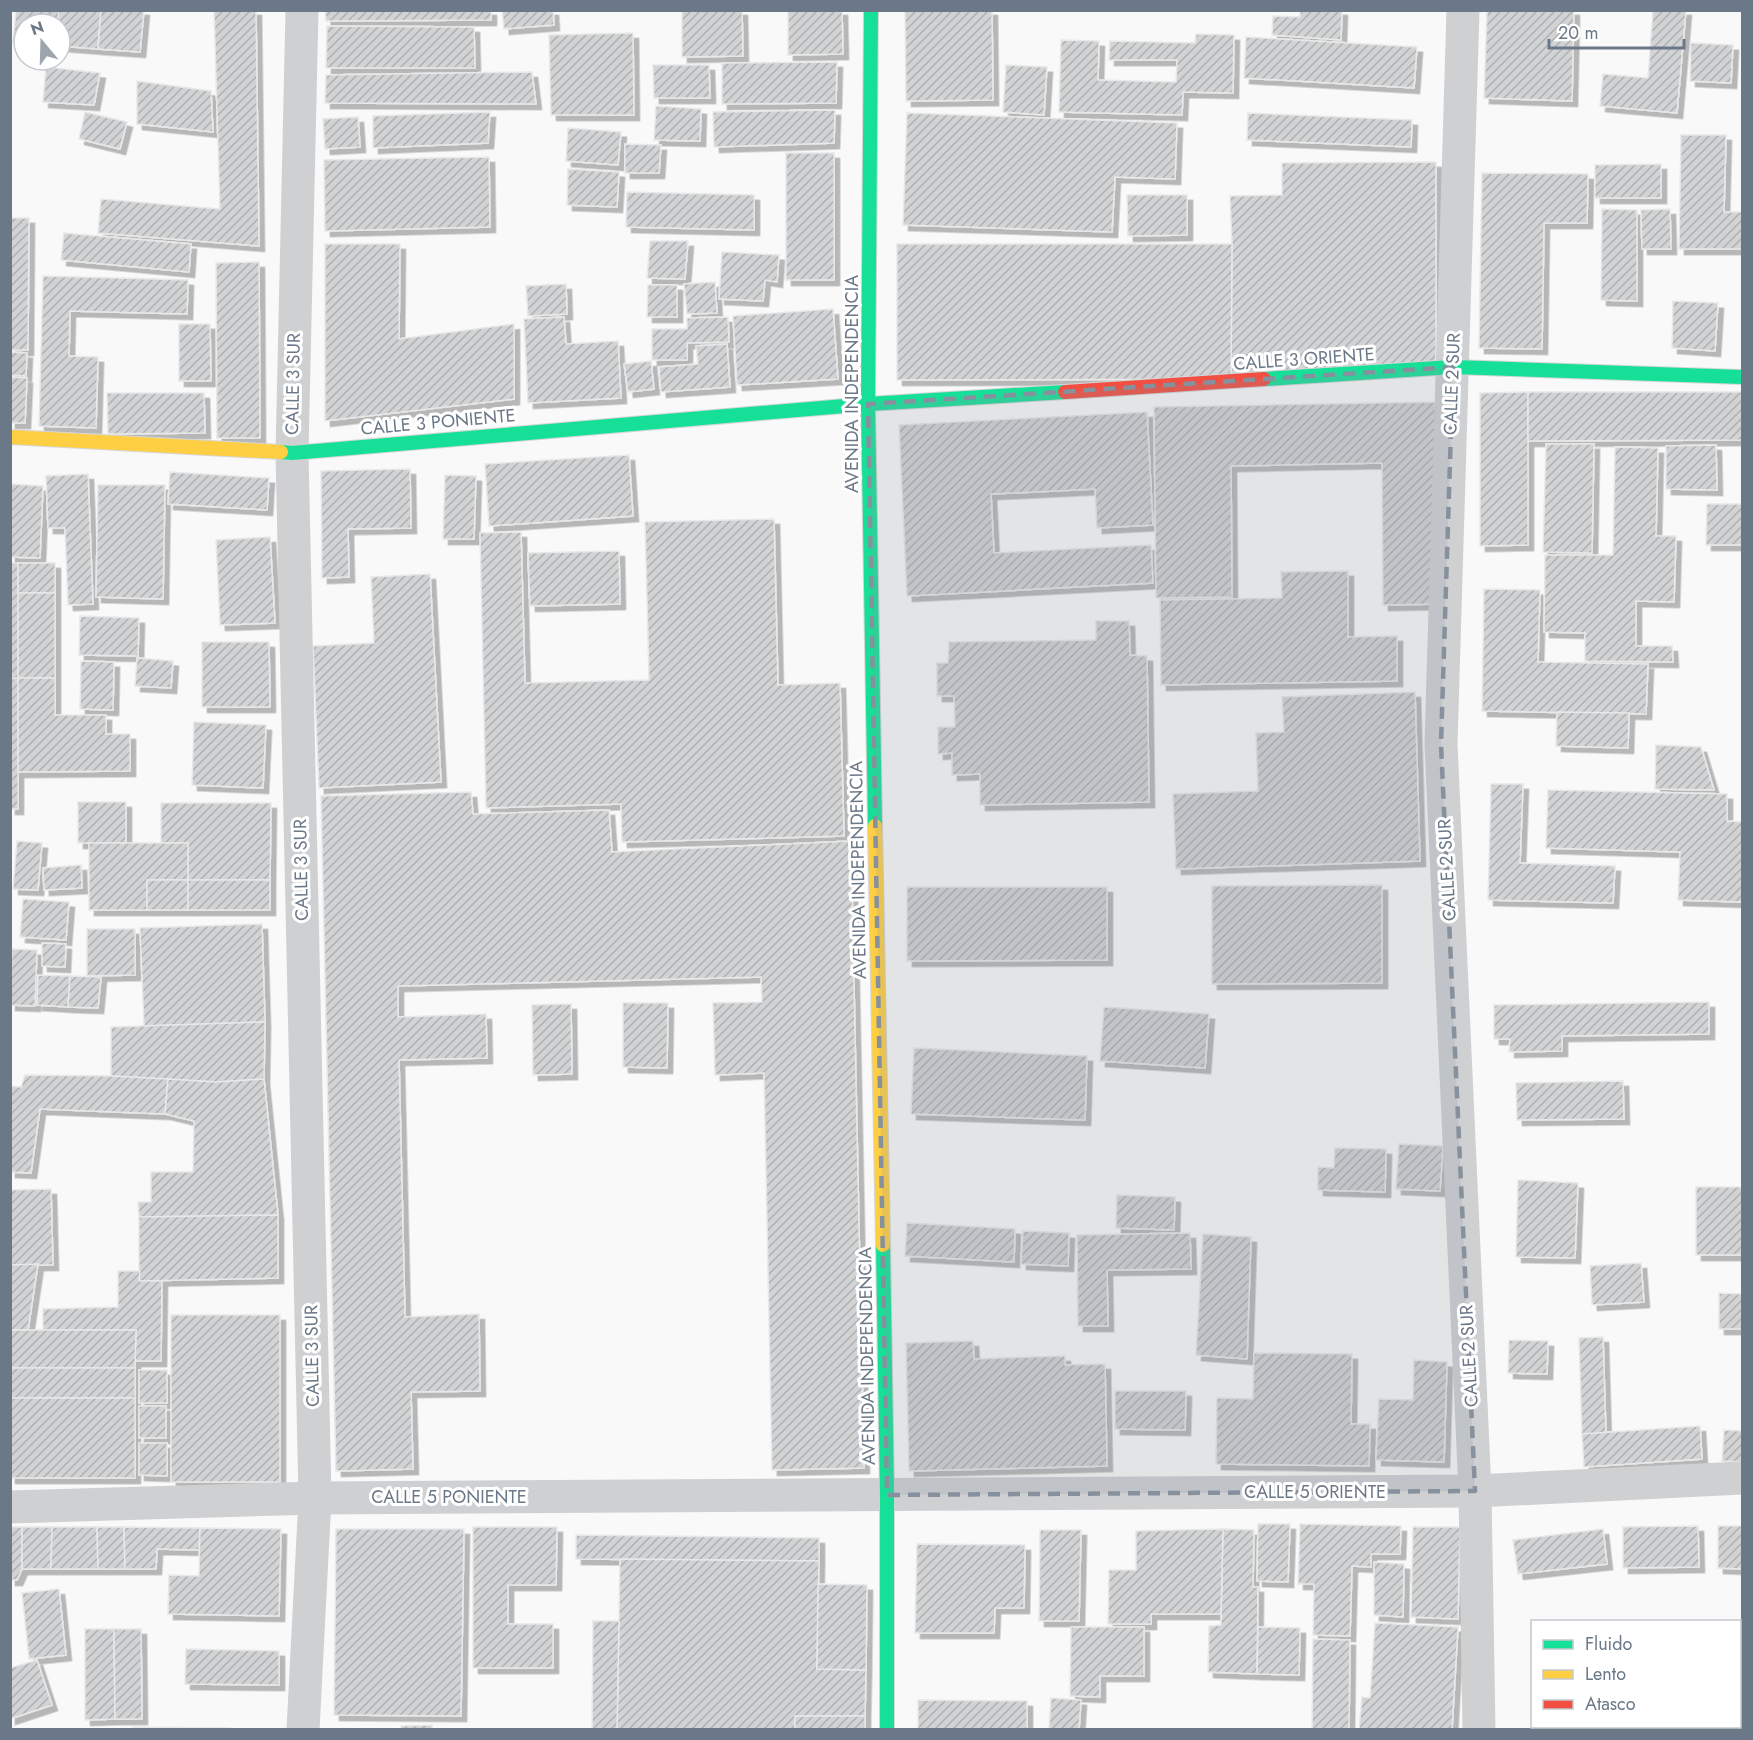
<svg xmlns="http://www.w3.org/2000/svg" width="1753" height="1740" viewBox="0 0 1753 1740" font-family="Jost,sans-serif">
  <defs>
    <pattern id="building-hatch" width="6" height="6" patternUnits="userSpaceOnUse" patternTransform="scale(1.5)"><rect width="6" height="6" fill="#d1d3d4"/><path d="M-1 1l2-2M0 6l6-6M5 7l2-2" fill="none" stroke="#aeb0b2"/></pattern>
    <filter id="shadow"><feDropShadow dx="5.5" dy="5.5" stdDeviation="0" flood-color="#0004"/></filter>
  </defs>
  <rect width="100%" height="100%" fill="#f9f9f9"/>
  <g fill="url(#building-hatch)" stroke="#e8e8e8" stroke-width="1.5" filter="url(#shadow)">
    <polygon points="16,10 59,10 58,24 24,24 24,43 13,42"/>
    <polygon points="59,10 101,10 98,49 60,46 60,24 58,24"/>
    <polygon points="101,10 144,10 140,52 98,49"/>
    <polygon points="214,10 256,10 259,246 98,233 101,199 220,209"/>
    <polygon points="325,10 491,10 491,20 326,21"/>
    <polygon points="502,10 553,10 554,25 504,29"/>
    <polygon points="682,10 742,10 743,56 682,57"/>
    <polygon points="788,10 842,10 843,54 788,55"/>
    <polygon points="905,10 992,10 993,100 906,101"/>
    <polygon points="1300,10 1342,10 1341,40 1272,35 1273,16 1300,17"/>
    <polygon points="1487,10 1574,10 1572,101 1484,98"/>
    <polygon points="1653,10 1686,10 1677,113 1600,106 1603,74 1648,78"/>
    <polygon points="327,26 474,27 475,68 326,68"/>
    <polygon points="633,33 634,115 551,115 549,35"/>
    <polygon points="1196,34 1234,35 1233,93 1183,92 1182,115 1059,112 1061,40 1099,41 1098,80 1176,82 1177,60 1109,60 1110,41 1195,43"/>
    <polygon points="1246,37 1417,47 1414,88 1244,78"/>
    <polygon points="1691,43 1733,45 1731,83 1690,81"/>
    <polygon points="837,62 836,103 722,104 722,63"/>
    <polygon points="653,65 709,65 710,98 654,98"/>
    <polygon points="1006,65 1047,67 1044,115 1003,112"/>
    <polygon points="46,67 100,73 94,105 43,102"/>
    <polygon points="532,72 536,104 325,103 326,75"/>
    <polygon points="137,81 211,91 213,132 137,124"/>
    <polygon points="656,106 701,109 700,141 654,140"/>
    <polygon points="835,110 834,143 714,147 713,112"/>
    <polygon points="85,112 127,122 120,149 79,139"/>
    <polygon points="490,112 488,143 373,148 373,116"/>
    <polygon points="907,113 1177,123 1175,179 1115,177 1112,232 903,225"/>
    <polygon points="1248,113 1412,120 1411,147 1247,140"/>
    <polygon points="358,117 360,147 325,149 323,119"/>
    <polygon points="568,128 621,132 618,165 566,161"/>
    <polygon points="1681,135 1726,135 1724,212 1742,212 1742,249 1679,249"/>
    <polygon points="625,144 661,145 659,173 625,173"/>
    <rect x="786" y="153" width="48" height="127"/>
    <polygon points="489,157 490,227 325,231 324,160"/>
    <polygon points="1436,162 1436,363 1231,379 1232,244 1230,196 1282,195 1282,163"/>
    <polygon points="1661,164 1661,198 1595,198 1595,165"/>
    <polygon points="568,169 619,172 617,207 567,205"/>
    <polygon points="1482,173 1588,174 1587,223 1544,223 1542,349 1479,348"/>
    <polygon points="627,192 754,195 754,230 626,227"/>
    <polygon points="1127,195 1187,195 1187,235 1128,236"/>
    <polygon points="1602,209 1637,210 1637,301 1601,300"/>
    <polygon points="1670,209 1671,249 1642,249 1641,210"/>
    <polygon points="10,218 29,218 28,350 10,350"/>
    <polygon points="64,233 191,244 189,272 61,260"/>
    <polygon points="650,241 688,241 685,279 647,278"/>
    <polygon points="325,244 400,244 399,339 514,324 514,399 325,421"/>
    <polygon points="897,244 1232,244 1231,379 897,380"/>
    <polygon points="722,252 779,255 777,282 765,280 763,301 719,299"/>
    <polygon points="259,262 260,438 217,438 216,263"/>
    <polygon points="43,276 188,280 187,314 70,311 69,356 98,357 96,428 39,426"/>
    <polygon points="715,282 717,313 687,314 684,284"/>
    <polygon points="566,284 567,314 528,316 526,286"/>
    <polygon points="648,285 677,285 677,317 647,317"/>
    <polygon points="1673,301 1718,303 1715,351 1672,348"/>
    <polygon points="833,309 838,379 737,385 733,316"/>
    <polygon points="564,317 566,344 618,341 621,398 528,403 524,319"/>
    <polygon points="728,317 729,342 687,343 687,360 652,360 652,329 687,329 687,318"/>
    <polygon points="179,324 210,324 211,381 179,381"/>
    <polygon points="727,344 730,387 661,392 659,367 698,364 696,346"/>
    <polygon points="10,352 27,353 26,376 10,375"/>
    <polygon points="651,361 654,389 628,392 624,364"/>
    <polygon points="10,377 27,378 25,423 10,423"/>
    <polygon points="1528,392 1528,545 1480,546 1480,393"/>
    <polygon points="1528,392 1742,392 1742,440 1528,441"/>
    <polygon points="107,393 204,393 205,433 108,434"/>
    <polygon points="1438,402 1441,604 1383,605 1382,463 1231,466 1232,597 1156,598 1154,407"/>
    <polygon points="1147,412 1153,525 1097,528 1095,489 991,494 994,553 1151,545 1153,583 907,596 899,425"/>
    <polygon points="1546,444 1594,444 1592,553 1543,552"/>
    <polygon points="1716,445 1717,490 1666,489 1666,446"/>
    <polygon points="1615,447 1658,448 1656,536 1676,536 1674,602 1636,601 1636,646 1672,646 1673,662 1585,661 1585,633 1544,632 1545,555 1613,555"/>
    <polygon points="629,455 633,516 489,526 485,464"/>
    <polygon points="410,469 411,528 348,529 349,577 322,578 321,471"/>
    <polygon points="170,472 269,478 267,510 168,504"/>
    <polygon points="88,474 93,604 68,605 65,528 48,528 46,476"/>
    <polygon points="445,475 476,476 474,539 443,539"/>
    <polygon points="10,484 43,486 40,558 10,557"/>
    <polygon points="98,485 165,485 163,599 96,597"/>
    <polygon points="1707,504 1742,504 1742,545 1706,545"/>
    <polygon points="774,519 778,685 840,683 844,836 622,842 621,804 486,808 480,533 521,532 525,683 649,680 645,522"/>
    <polygon points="270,537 275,623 220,625 216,540"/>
    <polygon points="619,551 620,604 530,606 528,553"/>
    <polygon points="10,563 18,563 18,678 10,679"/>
    <rect x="18" y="563" width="37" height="30"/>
    <polygon points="1348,571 1348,637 1397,636 1397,681 1161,685 1160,600 1282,598 1281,572"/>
    <polygon points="430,574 441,782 319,788 313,646 374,643 371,577"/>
    <polygon points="1484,589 1540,590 1538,662 1648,664 1646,714 1482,711"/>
    <rect x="18" y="593" width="37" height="85"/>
    <polygon points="80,616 139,618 138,656 79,655"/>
    <polygon points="1096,621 1129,621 1130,655 1147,656 1149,802 980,805 980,774 952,775 952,753 938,754 938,727 955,727 954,696 937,696 937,663 948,663 949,642 1096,640"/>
    <polygon points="202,642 269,642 270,707 202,707"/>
    <polygon points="137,658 173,661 171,688 135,686"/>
    <polygon points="81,661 114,662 113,710 80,709"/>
    <polygon points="18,678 18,809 10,809 10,679"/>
    <polygon points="18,678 55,678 55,715 106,715 106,734 130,734 130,771 18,772"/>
    <polygon points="1415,692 1420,861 1176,869 1173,794 1258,791 1256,733 1284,732 1282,697"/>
    <polygon points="1557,712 1629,713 1628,748 1556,746"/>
    <polygon points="194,722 266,725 263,788 192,785"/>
    <polygon points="1656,745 1701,747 1714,790 1655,789"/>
    <polygon points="1491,784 1523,784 1520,863 1615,866 1613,903 1488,900"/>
    <polygon points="1548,790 1727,794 1727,821 1742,822 1742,902 1678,900 1680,852 1546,848"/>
    <polygon points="471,792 473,814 609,810 612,852 851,841 864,1468 772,1470 764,1073 715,1075 713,1003 762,1002 761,977 398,986 398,1017 486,1014 487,1058 399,1060 405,1317 479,1314 480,1391 411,1392 413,1469 336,1471 321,796"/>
    <rect x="78" y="802" width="48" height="41"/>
    <polygon points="161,803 271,803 270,880 188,880 188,843 161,843"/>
    <polygon points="17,841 42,843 38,890 13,889"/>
    <polygon points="89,843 188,843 188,880 147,880 147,910 89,910"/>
    <polygon points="81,865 82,888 44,890 43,868"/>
    <rect x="147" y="880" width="41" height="30"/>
    <rect x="188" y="880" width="82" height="30"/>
    <polygon points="1382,885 1382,983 1212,984 1212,886"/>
    <polygon points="907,887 1107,887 1107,960 907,961"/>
    <polygon points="23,899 69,902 66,940 20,937"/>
    <polygon points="262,924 265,1022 144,1026 140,928"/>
    <polygon points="87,929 135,929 135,975 87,976"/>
    <polygon points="42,943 66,944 65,967 42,966"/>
    <polygon points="12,949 37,950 35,1006 10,1005"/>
    <polygon points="38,975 70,976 68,1007 37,1005"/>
    <polygon points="70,976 101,977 98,1008 68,1007"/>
    <polygon points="1709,1002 1709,1034 1562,1036 1562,1051 1509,1052 1510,1039 1494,1039 1494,1005"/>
    <polygon points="623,1003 668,1003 667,1068 623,1067"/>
    <polygon points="571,1004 572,1074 533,1075 532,1005"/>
    <polygon points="1104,1007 1209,1014 1205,1068 1100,1061"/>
    <polygon points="265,1022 264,1079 216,1082 111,1076 111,1027"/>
    <polygon points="914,1048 1087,1056 1085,1120 911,1114"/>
    <polygon points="25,1075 111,1076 168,1079 165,1114 40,1109 31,1173 10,1172 10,1086 21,1087"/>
    <polygon points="168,1079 216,1082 264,1079 278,1215 139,1217 138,1202 151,1202 151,1172 193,1172 194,1121 165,1114"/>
    <polygon points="1623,1081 1624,1119 1517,1120 1516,1083"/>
    <polygon points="1399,1144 1443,1146 1440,1191 1396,1189"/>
    <polygon points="1335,1148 1386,1149 1385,1192 1318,1190 1318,1167 1334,1168"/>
    <polygon points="1518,1180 1578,1183 1575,1258 1516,1257"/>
    <rect x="1696" y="1187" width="46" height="68"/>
    <polygon points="51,1189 53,1265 10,1265 10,1190"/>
    <polygon points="1117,1195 1175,1197 1174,1230 1116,1228"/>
    <polygon points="278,1215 278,1278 139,1281 139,1217"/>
    <polygon points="907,1223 1015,1229 1014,1262 905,1256"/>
    <polygon points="1023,1231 1069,1233 1068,1266 1021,1264"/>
    <polygon points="1190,1233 1191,1269 1107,1270 1108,1326 1078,1326 1077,1235"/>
    <polygon points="1203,1234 1251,1237 1247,1359 1196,1355"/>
    <polygon points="1641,1263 1644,1302 1592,1305 1590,1266"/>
    <polygon points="38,1264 28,1330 10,1330 10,1265"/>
    <polygon points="118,1271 140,1271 139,1281 162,1281 161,1361 135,1361 136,1330 43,1330 43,1309 118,1307"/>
    <polygon points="1719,1293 1742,1294 1742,1329 1719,1329"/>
    <rect x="171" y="1315" width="109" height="167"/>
    <polygon points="10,1330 136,1330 135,1368 10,1368"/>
    <polygon points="1603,1337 1606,1435 1582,1436 1579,1338"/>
    <polygon points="1509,1340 1548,1341 1547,1374 1508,1373"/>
    <polygon points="973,1341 974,1359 1065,1356 1065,1365 1105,1364 1107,1466 909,1471 906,1343"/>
    <polygon points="1254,1353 1352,1354 1351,1424 1370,1424 1369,1466 1216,1464 1217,1398 1253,1399"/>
    <polygon points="1414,1360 1447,1362 1444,1462 1376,1460 1379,1399 1413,1400"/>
    <rect x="10" y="1368" width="125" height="30"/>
    <rect x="139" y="1370" width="28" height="33"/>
    <polygon points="1115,1391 1186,1391 1185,1430 1115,1429"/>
    <rect x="10" y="1398" width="125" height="80"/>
    <rect x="139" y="1406" width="27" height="32"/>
    <polygon points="1700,1426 1702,1459 1584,1467 1582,1434"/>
    <polygon points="1724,1430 1742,1431 1742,1462 1722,1461"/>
    <polygon points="139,1443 167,1443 167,1476 139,1475"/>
    <polygon points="1258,1524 1290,1524 1288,1582 1257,1581"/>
    <polygon points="1300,1524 1401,1526 1400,1554 1371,1554 1371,1567 1352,1566 1350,1636 1313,1635 1314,1584 1298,1584"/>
    <polygon points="1698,1526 1699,1567 1623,1568 1623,1527"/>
    <polygon points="1718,1526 1742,1526 1742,1569 1718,1568"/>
    <polygon points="10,1527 22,1527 22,1569 17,1580 10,1580"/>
    <polygon points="22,1527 52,1527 51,1569 22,1569"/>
    <polygon points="52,1527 97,1527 98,1569 51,1569"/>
    <polygon points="97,1527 124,1527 125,1569 98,1569"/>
    <polygon points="124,1527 200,1528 199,1550 157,1549 156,1569 125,1569"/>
    <polygon points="473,1527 557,1527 556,1585 508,1585 508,1624 553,1624 553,1668 473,1668"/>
    <polygon points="1413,1527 1460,1527 1458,1619 1411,1617"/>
    <polygon points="200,1528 281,1529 279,1616 168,1614 169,1575 199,1576"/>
    <polygon points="336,1529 464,1529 461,1716 334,1715"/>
    <polygon points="1223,1529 1254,1530 1253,1587 1258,1587 1257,1674 1208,1672 1209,1626 1221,1625"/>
    <polygon points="1223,1529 1221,1614 1151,1614 1151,1624 1108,1624 1109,1570 1136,1570 1136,1531"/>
    <polygon points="1603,1529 1607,1564 1518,1574 1513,1540"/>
    <polygon points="1040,1530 1081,1530 1079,1621 1039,1621"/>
    <polygon points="576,1535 819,1538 819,1561 576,1559"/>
    <polygon points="917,1544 1025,1545 1024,1608 995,1608 994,1633 915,1633"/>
    <polygon points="620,1559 819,1561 817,1669 866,1670 865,1716 795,1716 795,1730 617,1730"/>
    <polygon points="1374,1562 1404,1564 1403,1617 1374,1615"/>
    <polygon points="818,1584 867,1585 866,1670 817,1669"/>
    <polygon points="59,1589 66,1655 29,1659 22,1593"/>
    <polygon points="593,1621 619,1621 617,1730 592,1730"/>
    <polygon points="1375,1623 1458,1627 1452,1730 1359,1730 1362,1697 1370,1698"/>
    <polygon points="1071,1627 1144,1627 1144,1676 1100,1676 1100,1697 1070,1696"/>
    <polygon points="1258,1627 1300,1628 1299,1675 1257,1674"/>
    <polygon points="85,1629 114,1629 115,1719 85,1720"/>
    <polygon points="114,1629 141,1629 142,1719 115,1719"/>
    <polygon points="1313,1639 1350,1640 1349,1730 1312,1730"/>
    <polygon points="186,1649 279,1651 279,1685 185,1684"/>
    <polygon points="37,1660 52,1705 10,1719 10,1668"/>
    <polygon points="1051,1698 1081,1700 1079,1730 1049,1730"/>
    <polygon points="918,1700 1027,1701 1027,1730 918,1730"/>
    <rect x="795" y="1716" width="70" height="14"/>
    <polygon points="432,1725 432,1730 401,1730 401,1726"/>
    <polygon points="133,1727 230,1728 230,1730 133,1730"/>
  </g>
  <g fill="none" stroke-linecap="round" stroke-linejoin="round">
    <g stroke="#d5d6d7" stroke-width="16">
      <g id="fast">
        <polyline points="871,10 868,404 875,826"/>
        <polyline points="1264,379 1453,367 1742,377"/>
        <polyline points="281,452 292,453 868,404 1065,392"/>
        <polyline points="883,1245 887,1495 887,1730"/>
      </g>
    </g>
    <g stroke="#d5d6d7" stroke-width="16">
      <g id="slow">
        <polyline points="10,437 281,452"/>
        <polyline points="875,826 883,1245"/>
      </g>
    </g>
    <g stroke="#d5d6d7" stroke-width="16">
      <polyline id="jam" points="1065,392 1264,379"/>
    </g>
    <g stroke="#cfd0d2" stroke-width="33">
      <polyline points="302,10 292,453 315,1498 303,1730"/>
      <polyline points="1463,10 1441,744 1475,1491 1479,1730"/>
      <polyline points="10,1507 315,1498 1475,1491 1742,1478"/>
    </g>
    <use href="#fast" stroke="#16e098" stroke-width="14"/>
    <use href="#slow" stroke="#ffcf43" stroke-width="14"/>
    <use href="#jam" stroke="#f24e42" stroke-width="14"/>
  </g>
  <path fill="#86919d" fill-opacity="0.2" stroke="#86919d" stroke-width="4.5" stroke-dasharray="12 8" stroke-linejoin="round" d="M 1453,367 L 1441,744 L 1475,1491 L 887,1495 L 868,404 Z"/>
  <g text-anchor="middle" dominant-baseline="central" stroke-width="6" stroke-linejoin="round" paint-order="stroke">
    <g font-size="18" fill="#6b7887" stroke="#fff">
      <text transform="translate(1304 359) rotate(-4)">CALLE 3 ORIENTE</text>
      <text transform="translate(293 384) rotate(-89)">CALLE 3 SUR</text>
      <text transform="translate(852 384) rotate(-90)">AVENIDA INDEPENDENCIA</text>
      <text transform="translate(1452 384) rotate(-88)">CALLE 2 SUR</text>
      <text transform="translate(438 422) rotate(-5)">CALLE 3 PONIENTE</text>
      <text transform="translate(301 870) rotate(-91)">CALLE 3 SUR</text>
      <text transform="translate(858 870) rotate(-91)">AVENIDA INDEPENDENCIA</text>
      <text transform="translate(1447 870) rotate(-93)">CALLE 2 SUR</text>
      <text transform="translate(312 1356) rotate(-91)">CALLE 3 SUR</text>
      <text transform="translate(867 1356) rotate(-91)">AVENIDA INDEPENDENCIA</text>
      <text transform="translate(1469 1356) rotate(-93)">CALLE 2 SUR</text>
      <text x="1315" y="1492">CALLE 5 ORIENTE</text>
      <text x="449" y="1497">CALLE 5 PONIENTE</text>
    </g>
  </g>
  <rect width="1753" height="1740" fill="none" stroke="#6b7887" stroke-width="24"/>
  <rect x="1531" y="1620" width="210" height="108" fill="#ffffff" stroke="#c4c9cf" stroke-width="1.5"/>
  <rect x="1543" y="1640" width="30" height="9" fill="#16e098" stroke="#c4c9cf" stroke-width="1.5"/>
  <text x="1585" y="1650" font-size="18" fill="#6b7887">Fluido</text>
  <rect x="1543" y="1670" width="30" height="9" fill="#ffcf43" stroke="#c4c9cf" stroke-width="1.5"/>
  <text x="1585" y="1680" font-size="18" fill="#6b7887">Lento</text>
  <rect x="1543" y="1700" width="30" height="9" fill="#f24e42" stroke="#c4c9cf" stroke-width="1.5"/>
  <text x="1585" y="1710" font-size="18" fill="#6b7887">Atasco</text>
  <g transform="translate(42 42) rotate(341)"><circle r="28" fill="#ffffff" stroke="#c4c9cf" stroke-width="1.5"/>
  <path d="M0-4.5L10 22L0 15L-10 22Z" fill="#9da5af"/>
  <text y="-9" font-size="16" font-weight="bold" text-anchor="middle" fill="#6b7887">N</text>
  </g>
  <path d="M1549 39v9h135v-9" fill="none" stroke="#6b7887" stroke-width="3"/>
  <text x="1558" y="39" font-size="18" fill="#6b7887" stroke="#ffffff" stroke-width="4.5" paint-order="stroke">20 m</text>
</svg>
